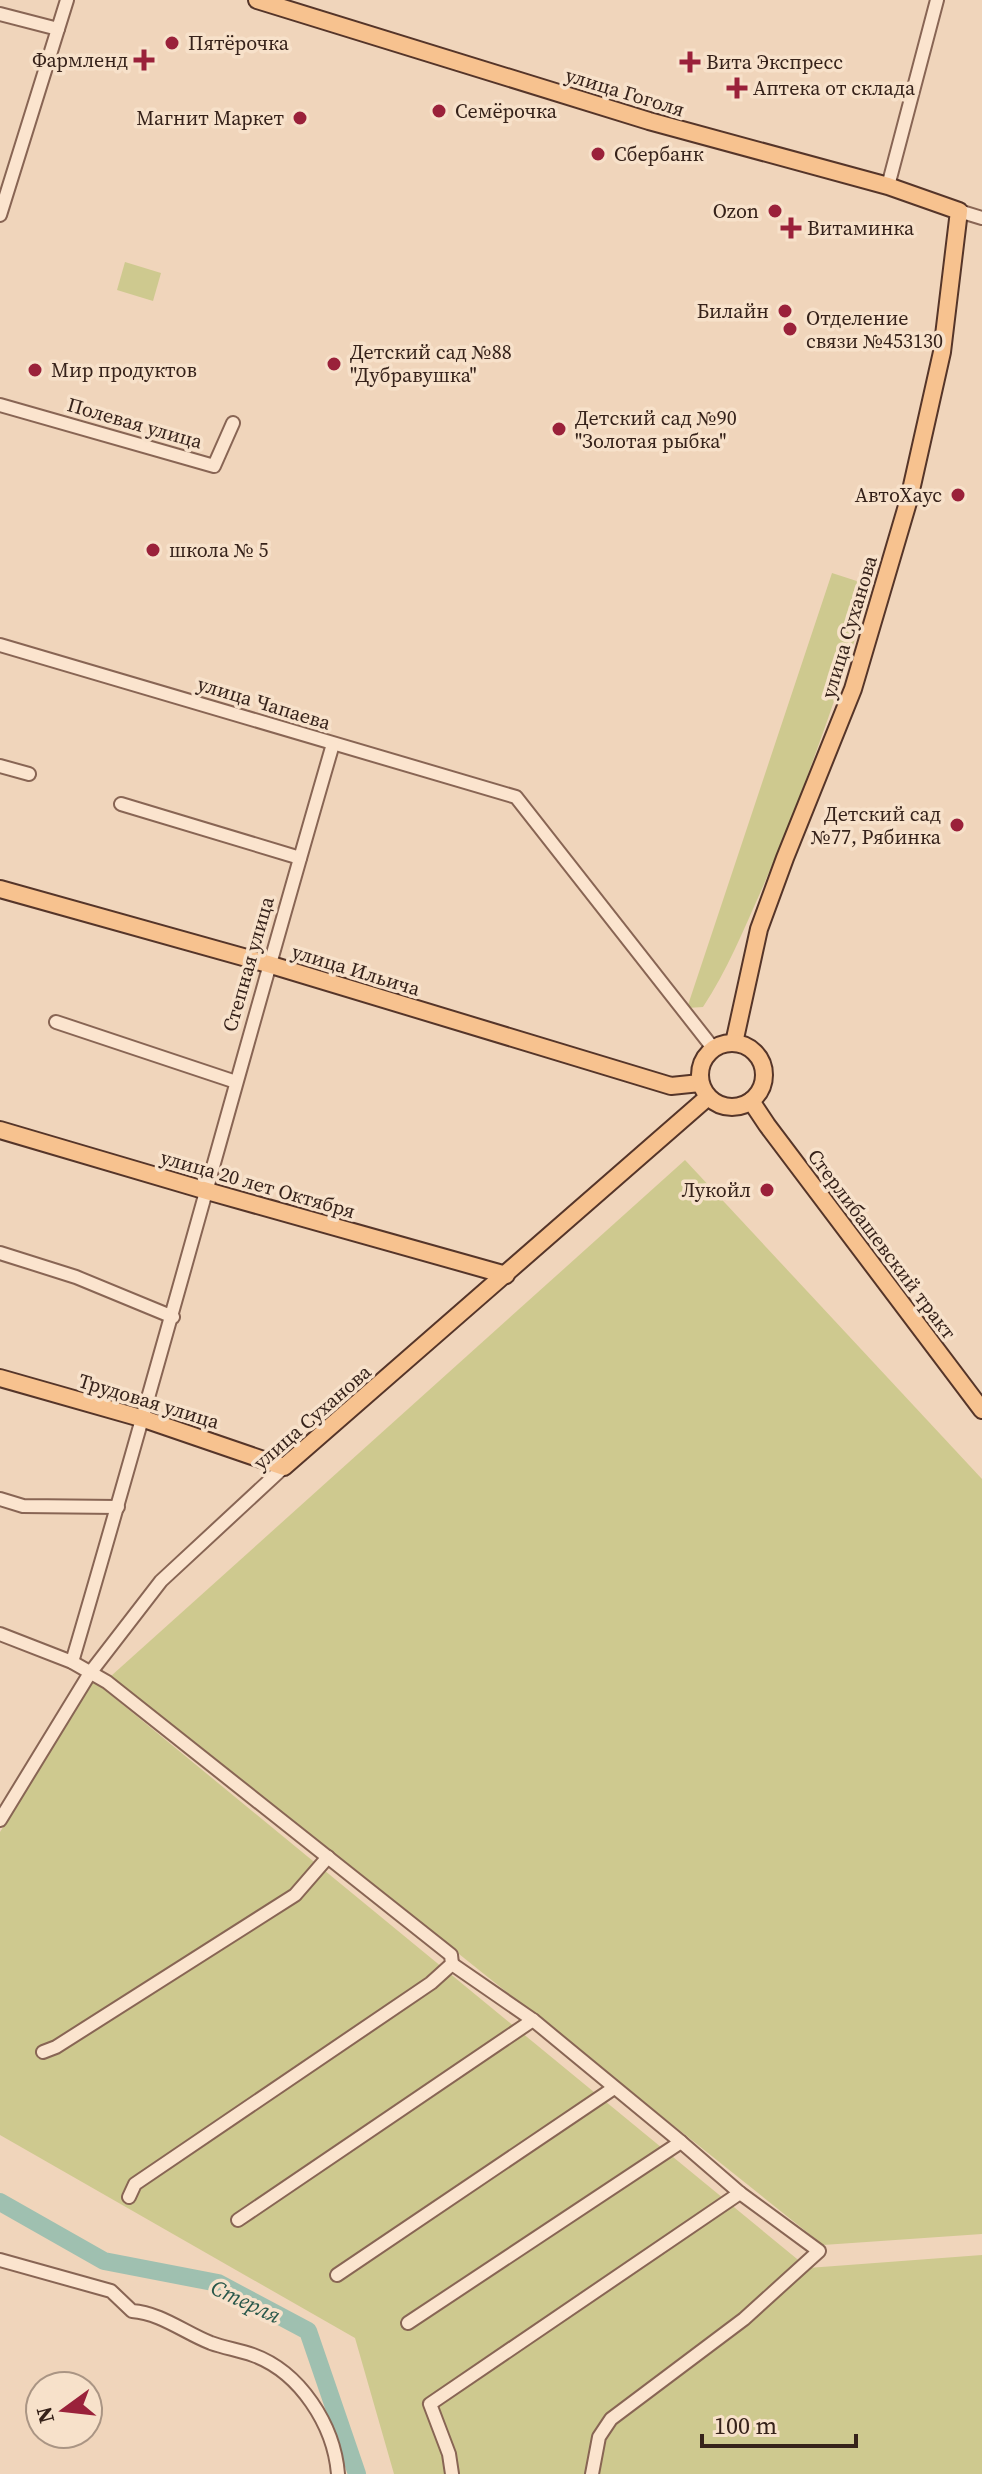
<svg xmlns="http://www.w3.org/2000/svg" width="982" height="2474" viewBox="0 0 982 2474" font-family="'Source Serif 4',serif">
  <rect width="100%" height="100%" fill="#f0d5bb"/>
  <g fill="#cec98f">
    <polygon points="125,262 161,273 153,301 117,290"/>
    <path d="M 832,573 L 869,585 L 871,590 C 838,692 804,793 761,891 C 743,931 727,971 703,1007 L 687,1008 Z"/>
    <polygon points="685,1160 982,1479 982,2234 823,2245 111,1676"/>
    <polygon points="94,1681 808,2268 982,2255 982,2474 394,2474 355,2338 0,2135 0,1832"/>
  </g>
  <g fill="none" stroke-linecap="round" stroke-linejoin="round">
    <polyline stroke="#9fc0b0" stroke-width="18" points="0,2202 104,2261 218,2283 308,2331 357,2474"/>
    <g stroke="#886554" stroke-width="16">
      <g id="minor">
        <polyline points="0,14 58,29"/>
        <polyline points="888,186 937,0"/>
        <polyline points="959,211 982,218"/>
        <polyline points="0,215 67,0"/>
        <polyline points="0,405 214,466 233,423"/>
        <polyline points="0,645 516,797 713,1048"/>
        <polyline points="0,766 29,774"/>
        <polyline points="121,804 300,858"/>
        <polyline points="56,1022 236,1082"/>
        <polyline points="0,1253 76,1277 173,1317"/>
        <polyline points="0,1499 23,1506 118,1507"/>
        <polyline points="0,1634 72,1662 107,1682 451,1955 452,1964 431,1983 135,2184 129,2197"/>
        <path d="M 72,1662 C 162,1357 244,1049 333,744"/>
        <polyline points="0,1820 90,1673 161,1581 284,1467"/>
        <polyline points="452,1964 533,2020 681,2142 740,2193 819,2251 744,2319 611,2419 599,2437 592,2474"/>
        <polyline points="43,2052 56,2047 295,1895 328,1857"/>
        <polyline points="238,2220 533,2020"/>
        <path d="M 0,2260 L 111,2291 L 132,2311 C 161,2313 185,2333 211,2343 C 225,2348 239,2350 253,2355 C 300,2372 334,2425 338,2474"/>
        <polyline points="337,2275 614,2088"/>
        <polyline points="408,2323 681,2142"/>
        <polyline points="452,2474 449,2454 430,2404 740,2193"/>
      </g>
    </g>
    <g stroke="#553529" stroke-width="20">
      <g id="major">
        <polyline points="257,0 649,121 888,186 959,211 942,352 909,499 853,689 785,858 759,929 734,1043"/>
        <polyline points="0,889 268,964 671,1086 700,1083"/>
        <circle cx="732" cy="1075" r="32"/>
        <polyline points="751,1101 767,1125 982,1410"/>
        <polyline points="0,1130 207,1191 506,1275"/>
        <polyline points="0,1378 144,1419 284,1467 708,1097"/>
      </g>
    </g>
    <use href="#minor" stroke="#fbe4ce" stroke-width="12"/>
    <use href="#major" stroke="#f7c28f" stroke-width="16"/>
  </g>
  <g fill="#9a213a" stroke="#f7e1ca" stroke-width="3">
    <circle cx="172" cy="43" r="8"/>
    <path d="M140 48h8v8h8v8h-8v8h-8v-8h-8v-8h8z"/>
    <path d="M686 50h8v8h8v8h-8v8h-8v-8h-8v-8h8z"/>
    <path d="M733 76h8v8h8v8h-8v8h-8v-8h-8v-8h8z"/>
    <circle cx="439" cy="111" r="8"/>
    <circle cx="300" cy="118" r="8"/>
    <circle cx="598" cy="154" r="8"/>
    <circle cx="775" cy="211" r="8"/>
    <path d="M787 216h8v8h8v8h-8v8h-8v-8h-8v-8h8z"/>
    <circle cx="785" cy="311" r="8"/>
    <circle cx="790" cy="329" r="8"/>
    <circle cx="334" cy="364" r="8"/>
    <circle cx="35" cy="370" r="8"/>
    <circle cx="559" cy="429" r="8"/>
    <circle cx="958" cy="495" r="8"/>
    <circle cx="153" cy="550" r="8"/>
    <circle cx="957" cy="825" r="8"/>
    <circle cx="767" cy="1190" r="8"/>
  </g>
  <g text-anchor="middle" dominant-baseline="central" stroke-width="7" stroke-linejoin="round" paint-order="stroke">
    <g font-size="20" fill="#36221a" stroke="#f7e1ca" text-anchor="start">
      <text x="188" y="43">Пятёрочка</text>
      <text x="128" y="60" text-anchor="end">Фармленд</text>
      <text x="706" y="62">Вита Экспресс</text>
      <text x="753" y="88">Аптека от склада</text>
      <text x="455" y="111">Семёрочка</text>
      <text x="284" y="118" text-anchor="end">Магнит Маркет</text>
      <text x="614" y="154">Сбербанк</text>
      <text x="759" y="211" text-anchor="end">Ozon</text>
      <text x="807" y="228">Витаминка</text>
      <text x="769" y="311" text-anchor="end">Билайн</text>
      <text x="806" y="318">Отделение<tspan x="806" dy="23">связи №453130</tspan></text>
      <text x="350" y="352">Детский сад №88<tspan x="350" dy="23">"Дубравушка"</tspan></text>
      <text x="51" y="370">Мир продуктов</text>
      <text x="575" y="418">Детский сад №90<tspan x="575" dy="23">"Золотая рыбка"</tspan></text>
      <text x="942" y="495" text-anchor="end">АвтоХаус</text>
      <text x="169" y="550">школа № 5</text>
      <text x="941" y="814" text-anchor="end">Детский сад<tspan x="941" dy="23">№77, Рябинка</tspan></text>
      <text x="751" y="1190" text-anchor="end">Лукойл</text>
    </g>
    <g font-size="20" fill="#36221a" stroke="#f7e1ca">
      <text transform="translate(625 92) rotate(17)">улица Гоголя</text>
      <text transform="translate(135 423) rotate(16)">Полевая улица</text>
      <text transform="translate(849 627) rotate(-73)">улица Суханова</text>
      <text transform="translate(264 703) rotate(17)">улица Чапаева</text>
      <text transform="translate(248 964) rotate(-74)">Степная улица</text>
      <text transform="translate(356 970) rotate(17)">улица Ильича</text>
      <text transform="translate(258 1184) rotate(16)">улица 20 лет Октября</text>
      <text transform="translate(882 1244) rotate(53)">Стерлибашевский тракт</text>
      <text transform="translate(149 1401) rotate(17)">Трудовая улица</text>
      <text transform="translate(312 1417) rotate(-41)">улица Суханова</text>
    </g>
    <g font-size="22" font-style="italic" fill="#28574a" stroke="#f7e1ca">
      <text transform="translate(246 2301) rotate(25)">Стерля</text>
    </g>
  </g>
  <g transform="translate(64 2410) rotate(255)"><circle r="38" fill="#f7e1ca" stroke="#aa9584" stroke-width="2"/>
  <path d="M0-6L14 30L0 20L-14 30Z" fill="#9a213a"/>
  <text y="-12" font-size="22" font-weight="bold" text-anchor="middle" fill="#36221a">N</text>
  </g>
  <path d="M702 2434v12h154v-12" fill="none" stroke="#36221a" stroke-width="4"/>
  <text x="714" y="2434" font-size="24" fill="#36221a" stroke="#f7e1ca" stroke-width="6" paint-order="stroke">100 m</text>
</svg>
